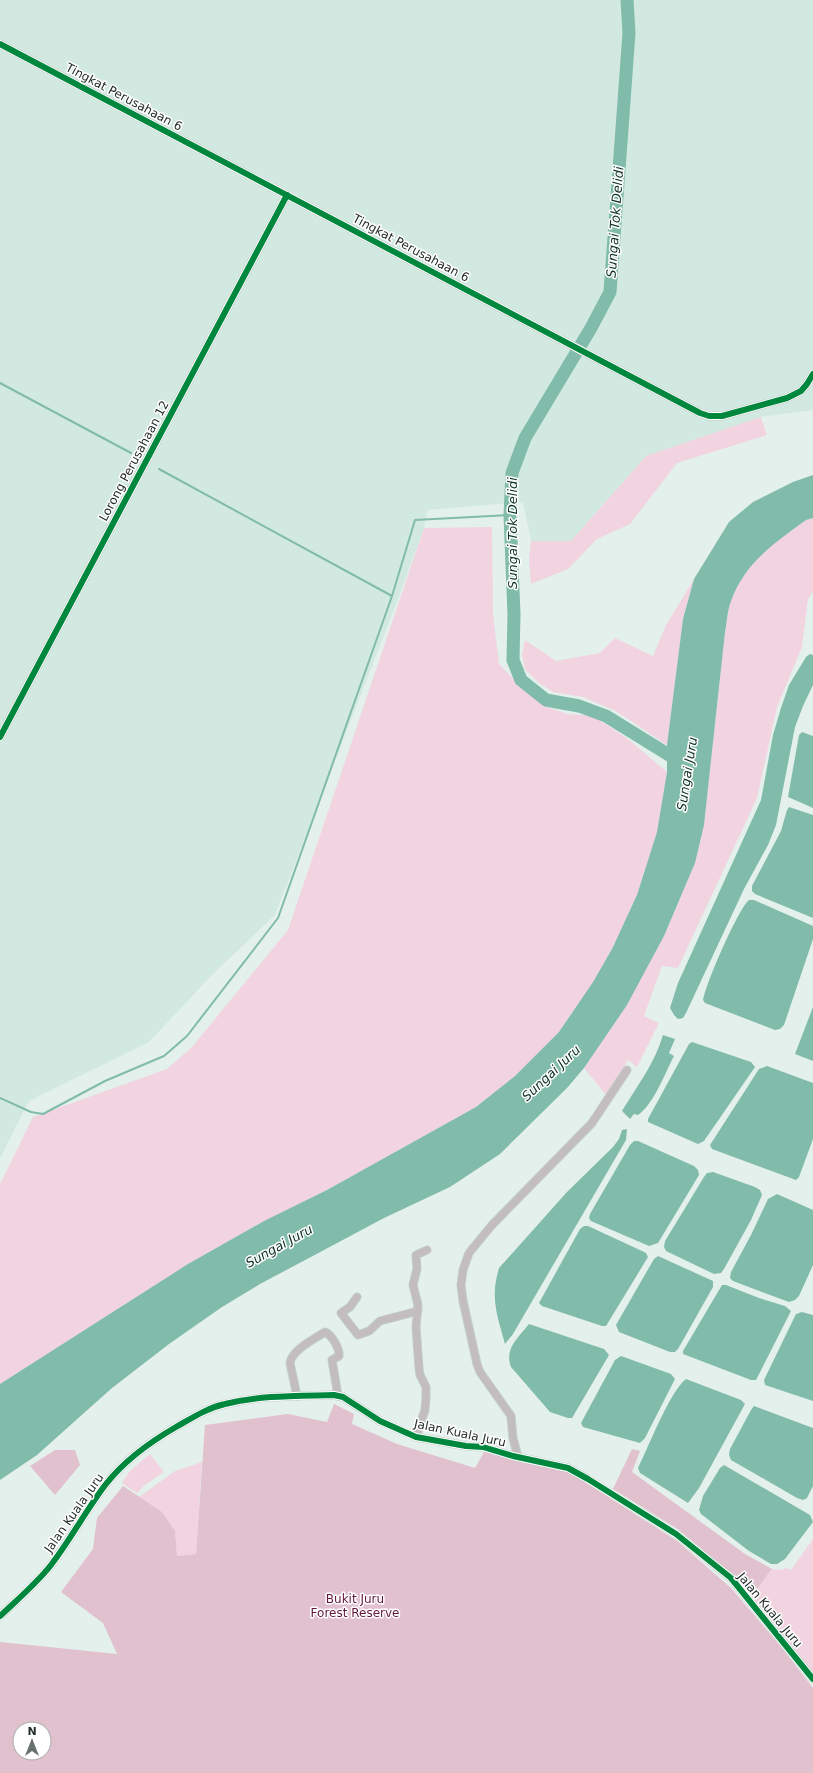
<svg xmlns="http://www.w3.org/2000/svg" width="813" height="1773" viewBox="0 0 813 1773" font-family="'DejaVu Sans',sans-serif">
  <rect width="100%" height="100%" fill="#e4f0ec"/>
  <polygon fill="#d2e9e1" points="0,0 813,0 813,410 761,417 646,456 571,541 531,541 523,502 427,510 424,528 398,599 275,915 213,974 149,1042 29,1101 0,1159"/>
  <g fill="#f1d4df">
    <polygon points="761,417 767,435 677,463 630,524 597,539 568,569 531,584 529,559 531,541 571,541 646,456"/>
    <path d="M 813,518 L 813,592 L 808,599 L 802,647 L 777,707 L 757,798 L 678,968 L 662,966 L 644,1016 L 659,1023 L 637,1067 L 628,1060 L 607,1096 L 584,1068 L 627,1005 L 664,936 L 695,863 L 704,825 L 725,632 C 727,623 727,613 730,604 C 743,564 773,544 806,520 Z"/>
    <polygon points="492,527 493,614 499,664 526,692 544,706 567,714 593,716 628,739 667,772 657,832 637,895 612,949 593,982 559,1032 515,1076 476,1107 327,1190 264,1221 188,1264 0,1384 0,1184 33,1117 167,1069 192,1047 288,930 424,528"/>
    <polygon points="694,579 683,619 667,745 616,711 583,697 553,692 539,683 525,669 522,655 525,640 556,661 600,653 615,638 653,656 666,625"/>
    <polygon points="150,1454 164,1472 145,1485 137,1493 122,1483 130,1471"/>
    <polygon points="202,1462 196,1554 177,1556 175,1531 162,1512 139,1497 175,1471"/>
    <polygon points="813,1539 813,1673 751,1597 772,1569 782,1570 786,1568 791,1570"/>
  </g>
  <g fill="#e0c1cd" fill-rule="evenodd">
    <path d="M 334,1404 L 354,1414 L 352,1424 L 397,1444 L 475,1468 L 484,1452 L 569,1472 L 677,1541 L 731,1588 L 782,1648 L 813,1688 L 813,1773 L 0,1773 L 0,1642 L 117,1654 L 103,1623 L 61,1592 L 93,1549 L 97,1518 L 123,1486 L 162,1512 L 175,1531 L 177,1556 L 196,1554 L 205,1425 L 288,1414 L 327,1422 ZM 20,1729 L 44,1729 L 44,1753 L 20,1753 Z"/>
    <polygon points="632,1449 640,1451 632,1472 745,1554 772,1569 751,1597 733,1575 678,1529 613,1489"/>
    <polygon points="55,1450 75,1450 80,1465 55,1495 30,1466"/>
  </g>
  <g fill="#81bba9">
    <path d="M 813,475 L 813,518 L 806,520 C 773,544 743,564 730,604 C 727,613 727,623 725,632 L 704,825 L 695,863 L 664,936 L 627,1005 L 584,1068 L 567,1088 L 500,1154 L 450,1187 L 384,1218 L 324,1250 L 260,1284 L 222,1307 L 169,1344 L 112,1388 L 37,1455 L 0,1480 L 0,1384 L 188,1264 L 264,1221 L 327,1190 L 476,1107 L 515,1076 L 559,1032 L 593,982 L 612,949 L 637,895 L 657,832 L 667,772 L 667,745 L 683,619 L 694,579 L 729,522 L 753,502 L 793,482 Z"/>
    <polygon points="810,654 813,655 813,685 803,706 795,727 776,825 768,845 744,889 686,1013 683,1018 678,1019 674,1015 670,1008 678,983 761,800 773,735 781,708 789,685 806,657"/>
    <polygon points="802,732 813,736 813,808 788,797 799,735"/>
    <polygon points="789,807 813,815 813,918 755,894 752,891 752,886 781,831 787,810"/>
    <path d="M 749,900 L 754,900 L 813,926 L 813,939 L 784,1025 L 780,1029 L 775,1030 L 705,1003 L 703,1000 C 705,985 738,909 749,900 Z"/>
    <polygon points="813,1007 813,1061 795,1054"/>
    <path d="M 663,1035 L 675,1039 L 669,1053 L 674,1056 C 665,1073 654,1104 638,1115 L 634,1114 L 630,1119 L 622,1111 C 637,1086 655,1063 663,1035 Z"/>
    <polygon points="692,1042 751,1062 755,1067 704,1141 698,1144 648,1122 648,1119 689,1044"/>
    <polygon points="767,1066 813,1083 813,1139 799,1177 796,1180 712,1149 710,1145 759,1069"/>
    <path d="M 627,1129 L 626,1140 L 513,1334 L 505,1344 C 497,1315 490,1298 499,1268 L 567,1192 L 613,1147 L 619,1139 L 622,1130 Z"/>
    <polygon points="634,1141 638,1141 694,1166 698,1170 699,1175 658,1243 649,1246 591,1221 589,1218 590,1214 630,1145"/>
    <polygon points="713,1172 755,1187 760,1190 762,1195 751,1220 724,1269 721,1273 714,1274 666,1251 664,1247 665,1241 704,1177 707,1173"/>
    <polygon points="777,1194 813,1210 813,1265 799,1296 795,1300 789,1302 733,1281 730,1278 731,1272 751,1235 768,1199"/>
    <polygon points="584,1226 588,1226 642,1251 646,1253 648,1257 606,1326 602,1326 542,1306 539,1303 580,1229"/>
    <polygon points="658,1256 713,1281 713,1287 678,1349 675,1352 670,1352 619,1332 616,1325 654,1259"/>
    <polygon points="722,1285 726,1285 759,1298 785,1306 791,1311 756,1380 751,1380 683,1354 683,1351"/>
    <polygon points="802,1312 813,1315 813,1401 765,1385 764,1380 796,1314"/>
    <path d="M 529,1324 L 604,1349 L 609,1355 L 572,1418 L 568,1418 L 550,1412 L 511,1367 C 504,1349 518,1338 529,1324 Z"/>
    <polygon points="621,1356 671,1374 675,1379 645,1438 640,1443 583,1427 581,1423 615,1360"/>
    <path d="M 686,1379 L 741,1400 L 745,1404 L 699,1488 L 688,1503 L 640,1473 L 638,1468 C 648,1448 670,1391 686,1379 Z"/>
    <polygon points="754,1406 813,1428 813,1486 807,1498 803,1500 797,1498 731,1460 729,1455 730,1449 751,1410"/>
    <polygon points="724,1465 810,1515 813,1522 785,1559 777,1564 771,1564 749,1551 701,1514 699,1510 703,1496 720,1468"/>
  </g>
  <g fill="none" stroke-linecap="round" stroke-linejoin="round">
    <g stroke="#81bba9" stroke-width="2">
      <polyline points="0,383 131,453"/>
      <polyline points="159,469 392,596"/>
      <polyline points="0,1098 31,1112 43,1114 105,1081 164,1056 187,1036 278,918 392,596 415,520 510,515"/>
    </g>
    <polyline stroke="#81bba9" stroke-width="13" points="627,0 629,33 610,292 591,328 525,438 512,473 510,515 514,614 513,660 521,680 546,700 579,706 606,716 682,763"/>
    <g stroke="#c2ccc8" stroke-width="9">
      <g id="minor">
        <polyline points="0,44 700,413 709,416 722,416 787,398 801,391 807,384 813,374"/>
        <polyline points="0,737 287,195"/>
        <polyline points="357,1297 350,1307 341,1313 358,1335 369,1331 380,1321 418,1311"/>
        <path d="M 297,1396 L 290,1363 C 292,1350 314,1339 325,1332 C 332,1335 340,1349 339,1356 L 332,1360 L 338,1396"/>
        <polyline points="416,1437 425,1410 426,1398 426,1387 420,1375 419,1368 416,1327 418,1305 413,1285 417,1269 416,1255 427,1250"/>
        <polyline points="518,1457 513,1438 511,1416 480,1372 477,1364 463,1301 461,1285 463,1270 469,1253 492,1225 592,1123 627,1070"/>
        <path d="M 0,1616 C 17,1600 37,1583 51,1565 C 71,1539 86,1510 106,1484 C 125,1460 150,1442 176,1427 C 192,1418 207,1408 225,1404 C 261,1395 298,1396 334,1395 L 343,1397 L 380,1421 L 416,1437 L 466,1446 L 483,1447 L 513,1456 L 568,1468 L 588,1479 L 676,1534 L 731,1578 L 813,1679"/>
      </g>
    </g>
    <use href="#minor" stroke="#c4bdc0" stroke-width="7"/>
    <g stroke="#fff" stroke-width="8">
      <g id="cycleway">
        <polyline points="0,44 700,413 709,416 722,416 787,398 801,391 807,384 813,374"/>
        <polyline points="0,737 287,195"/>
        <path d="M 0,1616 C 17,1600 37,1583 51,1565 C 71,1539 86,1510 106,1484 C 125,1460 150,1442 176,1427 C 192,1418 207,1408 225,1404 C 261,1395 298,1396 334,1395 L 343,1397 L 380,1421 L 416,1437 L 466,1446 L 483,1447 L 513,1456 L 568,1468 L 588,1479 L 676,1534 L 731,1578 L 813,1679"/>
      </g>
    </g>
    <use href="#cycleway" stroke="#00873e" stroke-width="6"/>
  </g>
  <g text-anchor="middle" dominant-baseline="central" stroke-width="3" stroke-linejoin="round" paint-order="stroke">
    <g font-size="12" fill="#242d2a" stroke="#fff">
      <text transform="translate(124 97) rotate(28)">Tingkat Perusahaan 6</text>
      <text transform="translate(411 248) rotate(28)">Tingkat Perusahaan 6</text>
      <text transform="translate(134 461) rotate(-62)">Lorong Perusahaan 12</text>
      <text transform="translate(460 1433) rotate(12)">Jalan Kuala Juru</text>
      <text transform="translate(74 1513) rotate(-55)">Jalan Kuala Juru</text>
      <text transform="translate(770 1610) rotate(50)">Jalan Kuala Juru</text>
    </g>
    <g font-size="12" fill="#64173d" stroke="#fff">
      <text x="355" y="1599">Bukit Juru<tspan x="355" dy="14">Forest Reserve</tspan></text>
    </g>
    <g font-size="13" font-style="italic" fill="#0c3127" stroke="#fff">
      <text transform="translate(615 222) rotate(-86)">Sungai Tok Delidi</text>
      <text transform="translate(512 533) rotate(-90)">Sungai Tok Delidi</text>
      <text transform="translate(687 774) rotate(-81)">Sungai Juru</text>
      <text transform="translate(551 1073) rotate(-43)">Sungai Juru</text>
      <text transform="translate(279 1246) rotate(-29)">Sungai Juru</text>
    </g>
  </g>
  <g transform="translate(32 1741)"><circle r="19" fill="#ffffff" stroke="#a7abaa"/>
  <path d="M0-3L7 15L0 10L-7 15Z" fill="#67716e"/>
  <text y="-6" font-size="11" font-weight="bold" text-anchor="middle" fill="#242d2a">N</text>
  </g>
</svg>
